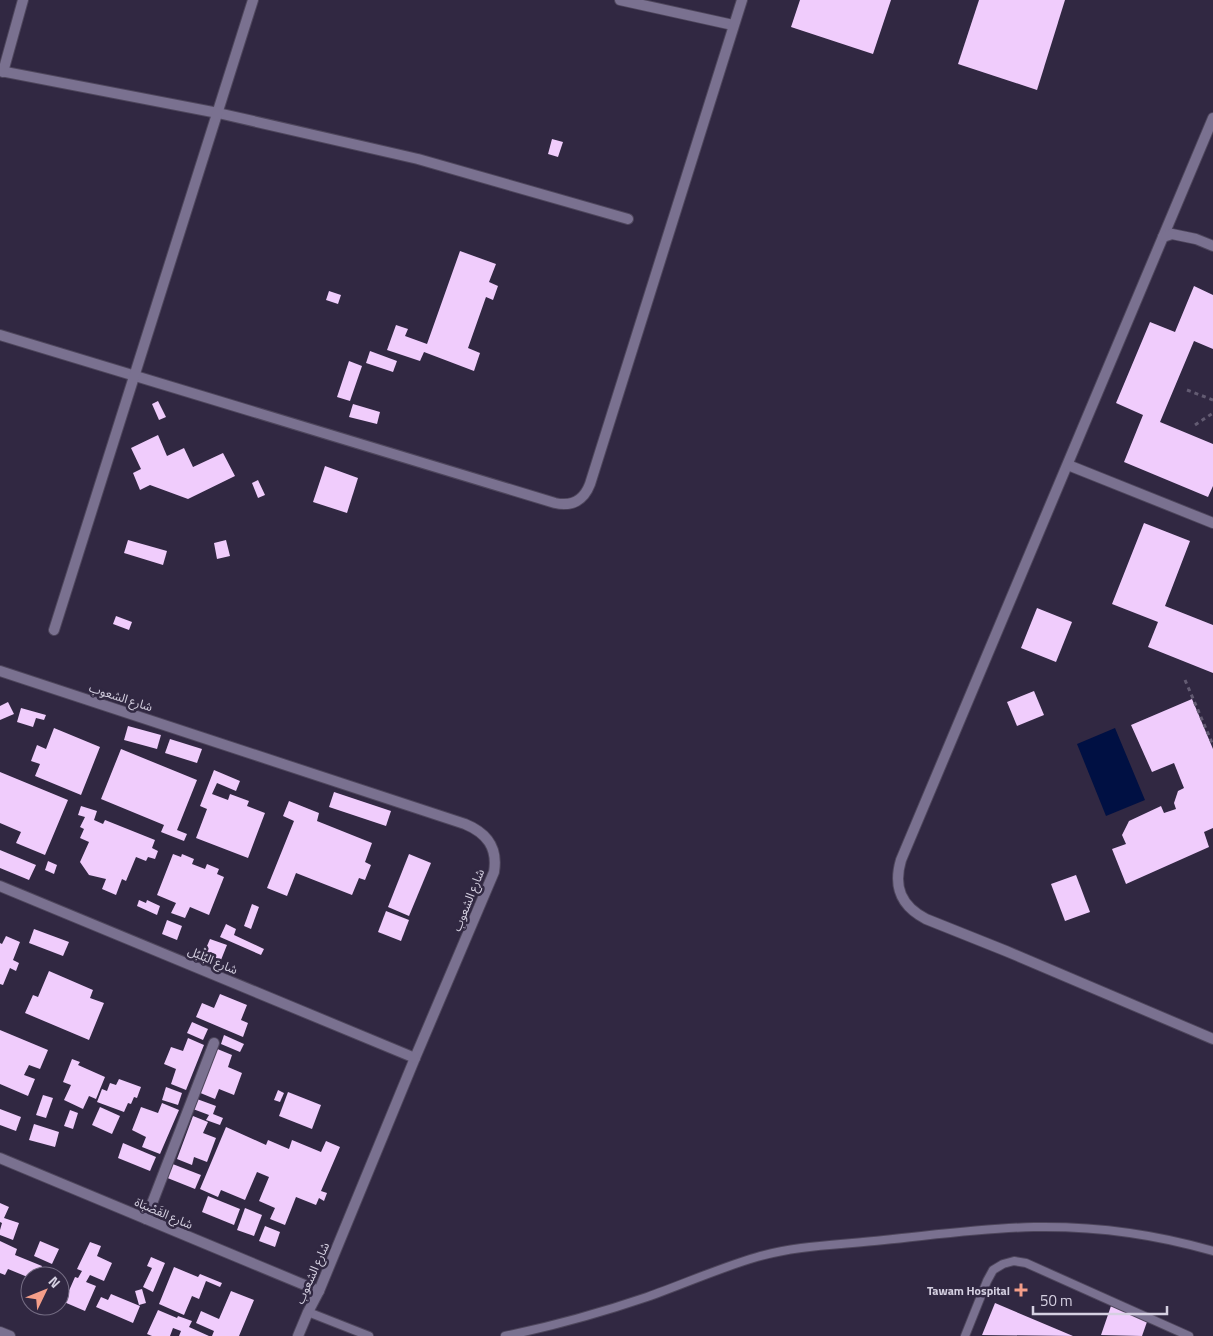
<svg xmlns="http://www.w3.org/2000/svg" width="1213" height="1336" viewBox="0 0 1213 1336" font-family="'Titillium Web','Noto Sans Arabic',sans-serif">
  <rect width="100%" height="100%" fill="#312842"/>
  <polygon fill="#001043" points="1115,728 1145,800 1106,816 1077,744"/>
  <g fill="#f0ccfc">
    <polygon points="800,0 891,0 873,54 791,27"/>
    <polygon points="979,0 1065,0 1037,90 958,64"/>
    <polygon points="552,139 563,142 558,157 548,154"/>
    <polygon points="460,251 496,264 489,282 498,286 493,300 486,297 468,348 480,353 474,371 424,352 420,361 387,350 396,325 408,329 405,336 427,344"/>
    <polygon points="1194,286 1213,295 1213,349 1194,341 1160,422 1213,444 1213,486 1208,497 1124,462 1143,415 1116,403 1150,322 1175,332"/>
    <polygon points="329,291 341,295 338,304 326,300"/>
    <polygon points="370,351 397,361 393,372 366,363"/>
    <polygon points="349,361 362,366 350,401 337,397"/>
    <polygon points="158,401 166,417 159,420 152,404"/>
    <polygon points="353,404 380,412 377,424 349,417"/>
    <polygon points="158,435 167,456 184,448 193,467 223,453 235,476 188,499 150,485 140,490 133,473 141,469 131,448"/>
    <polygon points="325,466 358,478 347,513 313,502"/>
    <polygon points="258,480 265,495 258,498 252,483"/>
    <polygon points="1144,523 1190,541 1165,606 1213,625 1213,673 1148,647 1158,622 1112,604"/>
    <polygon points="128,540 167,551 163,565 124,553"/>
    <polygon points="226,540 230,556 217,559 214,543"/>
    <polygon points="1037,608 1072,622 1056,662 1021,648"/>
    <polygon points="116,616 132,622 129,630 113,624"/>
    <polygon points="1034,691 1044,715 1017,726 1007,702"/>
    <polygon points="1192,699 1213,749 1213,828 1204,832 1209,847 1126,884 1112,849 1126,844 1122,835 1129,821 1161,806 1164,813 1176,809 1174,803 1178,791 1184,788 1174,763 1152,772 1131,725"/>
    <polygon points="8,702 14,714 0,720 0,706"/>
    <polygon points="21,708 46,715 44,720 36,718 33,727 17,722"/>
    <polygon points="128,726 161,735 157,749 124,740"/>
    <polygon points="54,728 100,747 81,795 35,776 40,764 31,761 37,745 46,749"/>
    <polygon points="170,739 202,749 197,763 165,753"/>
    <polygon points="121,749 197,780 177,830 187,834 184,841 161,832 164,825 101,799"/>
    <polygon points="214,770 240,781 236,791 217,783 212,794 228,800 230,794 249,801 247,806 265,813 248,858 196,838 207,809 200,806"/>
    <polygon points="0,772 68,800 45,855 16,843 21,832 0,823"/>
    <polygon points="334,792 391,811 386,826 329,807"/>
    <polygon points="289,801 319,813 317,821 372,843 365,862 371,865 365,880 359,878 352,895 296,873 287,896 267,888 294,821 283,816"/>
    <polygon points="81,806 97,811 94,820 103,824 105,820 155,840 152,848 158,851 155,859 148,857 146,861 136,857 126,881 122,879 116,895 102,889 106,879 89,875 80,862 89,842 80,838 84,829 80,827 85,817 78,815"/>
    <polygon points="0,850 36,865 29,880 0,868"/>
    <polygon points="173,854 181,857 182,854 194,859 192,864 205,869 207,864 219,869 217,874 224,877 209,915 190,907 185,918 171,913 176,903 157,895"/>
    <polygon points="409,854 431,863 409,916 388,907"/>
    <polygon points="48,861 57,865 54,874 45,870"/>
    <polygon points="1076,875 1090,912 1065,921 1051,884"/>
    <polygon points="139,900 146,903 147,900 160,906 157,915 137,906"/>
    <polygon points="252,904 259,907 251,929 244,926"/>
    <polygon points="386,911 409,920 401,941 378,932"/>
    <polygon points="167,920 182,926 177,940 162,934"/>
    <polygon points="226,924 236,929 234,935 264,949 261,955 220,937"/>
    <polygon points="34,929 69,942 63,956 29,943"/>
    <polygon points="6,936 20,942 13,960 19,963 16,971 10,968 3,985 0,984 0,943 2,944"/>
    <polygon points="210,939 227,945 221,960 204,953"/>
    <polygon points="49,971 93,990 90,998 104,1003 89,1040 25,1013 33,995 38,997"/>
    <polygon points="220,994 247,1005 241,1020 248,1023 243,1037 196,1017 202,1003 214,1008"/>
    <polygon points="192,1022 208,1029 203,1040 187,1033"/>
    <polygon points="0,1030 48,1050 40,1069 29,1065 24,1075 35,1079 28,1096 0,1084"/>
    <polygon points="224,1035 244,1044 240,1052 221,1044"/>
    <polygon points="188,1038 204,1045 186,1090 171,1084 176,1069 164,1064 171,1047 183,1051"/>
    <polygon points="215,1048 232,1055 228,1067 242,1073 234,1095 219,1089 215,1099 198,1092"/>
    <polygon points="72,1059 80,1062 78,1065 105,1077 96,1099 89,1096 83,1109 64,1100 71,1085 63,1082"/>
    <polygon points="119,1079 141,1087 137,1098 134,1097 131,1104 128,1103 124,1112 97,1102 102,1089 107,1091 110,1083 116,1085"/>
    <polygon points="166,1087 182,1093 178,1105 162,1100"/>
    <polygon points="278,1090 284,1093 280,1102 274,1100"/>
    <polygon points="288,1092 321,1105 312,1129 279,1116"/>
    <polygon points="43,1095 53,1098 46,1118 36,1115"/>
    <polygon points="197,1099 216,1106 213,1114 223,1118 220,1125 206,1120 209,1115 193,1109"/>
    <polygon points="162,1103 179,1110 160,1154 142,1147 146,1137 132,1130 141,1107 158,1113"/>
    <polygon points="100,1107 120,1116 112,1134 92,1125"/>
    <polygon points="0,1109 21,1117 16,1131 0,1125"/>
    <polygon points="70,1110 78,1113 73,1129 64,1126"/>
    <polygon points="193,1116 208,1122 203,1133 216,1138 207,1162 194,1157 192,1165 177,1159"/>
    <polygon points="34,1124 59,1132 55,1147 29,1140"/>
    <polygon points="226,1127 266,1145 268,1140 289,1149 292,1140 321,1152 326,1141 340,1147 321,1191 327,1193 324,1201 319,1198 316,1205 296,1197 285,1225 270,1219 275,1208 259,1201 269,1177 257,1172 245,1200 221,1190 218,1197 200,1189"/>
    <polygon points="123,1143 156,1157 150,1171 118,1158"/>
    <polygon points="170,1163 201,1175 195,1189 165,1177"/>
    <polygon points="208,1196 240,1209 234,1225 202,1212"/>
    <polygon points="0,1203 9,1207 4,1218 19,1223 13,1240 0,1235 0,1230 2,1223 0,1222"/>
    <polygon points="245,1208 262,1215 254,1236 237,1230"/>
    <polygon points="265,1226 280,1232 275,1247 259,1241"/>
    <polygon points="0,1241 17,1249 15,1255 42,1266 38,1276 30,1276 30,1278 8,1269 5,1275 0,1273"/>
    <polygon points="40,1241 59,1249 52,1264 34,1256"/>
    <polygon points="90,1242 101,1246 97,1256 112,1263 104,1281 90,1275 86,1282 96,1286 85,1311 64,1302 75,1277 78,1278 82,1271 77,1269"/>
    <polygon points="151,1257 165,1263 153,1292 143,1287 152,1268 147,1266"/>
    <polygon points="174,1267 198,1277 200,1274 222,1283 220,1287 206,1281 199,1299 192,1296 184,1315 159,1304"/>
    <polygon points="142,1289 146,1303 139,1305 135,1291"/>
    <polygon points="231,1291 254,1300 239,1336 212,1336 214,1331 196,1323 201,1311 219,1319"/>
    <polygon points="111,1294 140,1306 133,1323 96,1307 101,1297 108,1300"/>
    <polygon points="995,1303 1073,1336 982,1335"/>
    <polygon points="1111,1306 1148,1319 1142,1336 1101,1335"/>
    <polygon points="158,1310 177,1318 178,1316 192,1321 189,1327 209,1336 179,1336 181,1331 173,1328 170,1336 152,1336 147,1334"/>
  </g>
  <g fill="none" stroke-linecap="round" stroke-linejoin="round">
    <g stroke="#4e465c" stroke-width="10">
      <g id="service">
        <polyline points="308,1312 369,1336"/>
        <path d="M 505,1336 C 553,1326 600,1313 647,1297 C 684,1284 719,1268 757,1257 C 798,1245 841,1245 884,1240 C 934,1235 984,1228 1034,1227 C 1095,1226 1155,1234 1213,1251"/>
        <polyline points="965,1336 987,1281 993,1270 1003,1264 1014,1261 1026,1263 1189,1336"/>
      </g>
    </g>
    <g stroke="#4e465c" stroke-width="12">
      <g id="minor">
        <polyline points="620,0 733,25"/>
        <polyline points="0,71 218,113 418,159 628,219"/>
        <polyline points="3,72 23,0"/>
        <path d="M 1213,118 L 901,860 C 893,887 901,906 926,919 L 1006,951 L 1213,1039"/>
        <polyline points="1163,237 1172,234 1196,239 1213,246"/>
        <path d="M 0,335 L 555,503 C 572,507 584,500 590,484 L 742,0"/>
        <polyline points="1068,465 1213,523"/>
        <polyline points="54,630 253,0"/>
        <path d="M 0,671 L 465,824 C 487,833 498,848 494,872 L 415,1058 L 319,1291 L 308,1312 L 298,1336"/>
        <polyline points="0,886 415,1058"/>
        <polyline points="0,1158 319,1291"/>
        <polyline points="146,1219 214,1043"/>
        <polyline points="0,1332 10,1336"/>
      </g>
    </g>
    <g stroke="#635b72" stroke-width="3" stroke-dasharray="4 4" stroke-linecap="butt">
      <polyline points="1187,390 1213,400"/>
      <polyline points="1195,425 1213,413"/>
      <polyline points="1185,680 1213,745"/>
    </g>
    <use href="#service" stroke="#7a7190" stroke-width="8"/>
    <use href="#minor" stroke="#7a7190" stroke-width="10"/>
  </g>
  <path fill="#f49e89" stroke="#312842" stroke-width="2" d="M1018.5 1282.5h5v5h5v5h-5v5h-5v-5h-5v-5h5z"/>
  <g text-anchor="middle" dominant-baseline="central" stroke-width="5" stroke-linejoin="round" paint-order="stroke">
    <g font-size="12" fill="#d5d0e1" stroke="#312842">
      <text transform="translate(121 697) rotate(18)">شارع الشعوب</text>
      <text transform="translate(468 900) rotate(-68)">شارع الشعوب</text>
      <text transform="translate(213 960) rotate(23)">شارع البُلْبُل</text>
      <text transform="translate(164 1213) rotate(23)">شارع القَصْبَاة</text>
      <text transform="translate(312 1273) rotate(-66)">شارع الشعوب</text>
    </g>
    <g font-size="12" font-weight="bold" fill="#d5d0e1" stroke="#312842" text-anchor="end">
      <text x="1010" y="1290">Tawam Hospital</text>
    </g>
  </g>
  <g transform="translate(45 1291) rotate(47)"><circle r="24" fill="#312842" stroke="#736b82"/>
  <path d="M0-4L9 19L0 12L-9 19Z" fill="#f49e89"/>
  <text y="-8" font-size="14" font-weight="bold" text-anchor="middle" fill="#d5d0e1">N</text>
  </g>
  <path d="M1033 1306v8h134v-8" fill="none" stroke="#d5d0e1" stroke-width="2.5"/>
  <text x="1040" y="1306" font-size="15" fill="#d5d0e1" stroke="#312842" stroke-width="4" paint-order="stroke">50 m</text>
</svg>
